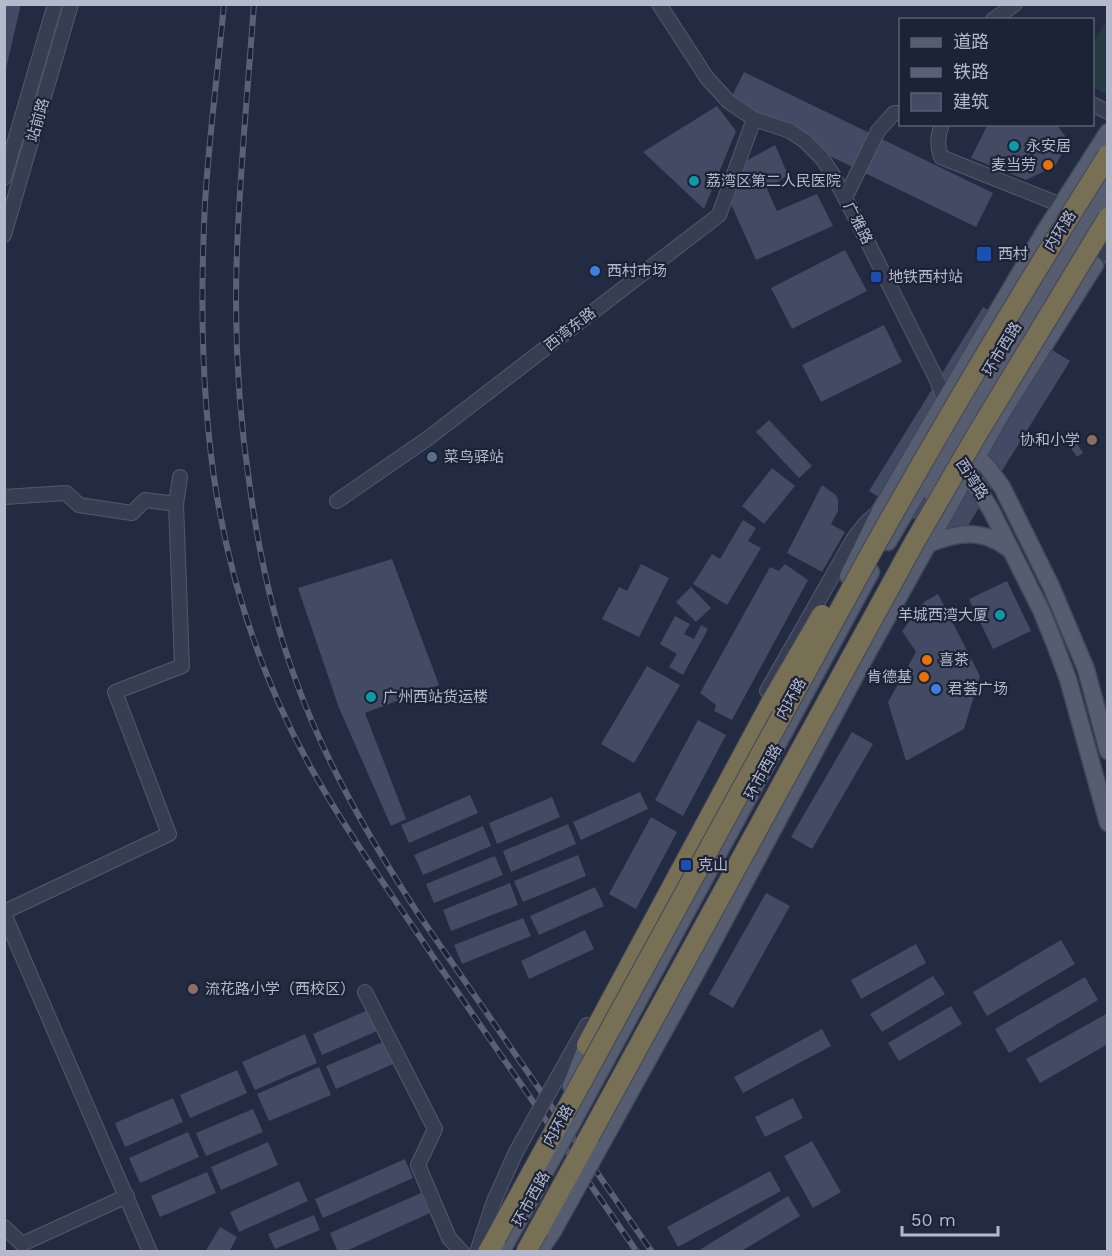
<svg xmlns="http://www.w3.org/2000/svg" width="1112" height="1256" viewBox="0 0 1112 1256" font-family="'Work Sans','Noto Sans SC',sans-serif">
  <rect width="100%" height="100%" fill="#232b42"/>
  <polygon fill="#253a43" points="1107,19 1107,95 1092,86 1093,43"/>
  <g fill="#424a64">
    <polygon points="4,4 21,4 5,73 4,73"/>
    <polygon points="744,72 993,193 976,227 727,106"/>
    <polygon points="717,106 736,131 704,209 643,152"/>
    <polygon points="988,124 1056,124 1069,141 1055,166 1026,180 971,158"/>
    <polygon points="775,145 788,175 767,189 777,211 817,194 833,226 756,260 730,202 746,161"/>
    <polygon points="845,250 867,291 792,329 771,288"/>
    <polygon points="983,307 1070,361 956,545 869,491"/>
    <polygon points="884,325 902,362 821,402 802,365"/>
    <polygon points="769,420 812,466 799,478 756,432"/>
    <polygon points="1071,434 1083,453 1077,457 1064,438"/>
    <polygon points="772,468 795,486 764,524 742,506"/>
    <polygon points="822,485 836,495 838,500 838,511 831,524 845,532 822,572 787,553"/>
    <polygon points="743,520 756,528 748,541 761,548 727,605 693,584 712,554 720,559"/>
    <polygon points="392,559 439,685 365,713 406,819 391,826 339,708 298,588"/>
    <polygon points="641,564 669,578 639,637 602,619 619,587 627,591"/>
    <polygon points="785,564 808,580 732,720 714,711 716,705 700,693 770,567 779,571"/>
    <polygon points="1007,581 1031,631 993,649 969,599"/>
    <polygon points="691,587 711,608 696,622 676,602"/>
    <polygon points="938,594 980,676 964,729 906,761 888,702 916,652 902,631 924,602"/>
    <polygon points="675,616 690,624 684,634 694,639 701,625 708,629 683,675 669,667 677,654 660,644"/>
    <polygon points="647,666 680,685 634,763 601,744"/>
    <polygon points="698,720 726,735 683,816 655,800"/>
    <polygon points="852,732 873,744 812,849 791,837"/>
    <polygon points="640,792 648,809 581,840 573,822"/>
    <polygon points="470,795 478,813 409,843 401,825"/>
    <polygon points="552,797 560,817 497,844 489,823"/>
    <polygon points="651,817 677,832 636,909 609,894"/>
    <polygon points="568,824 576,844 511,872 503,851"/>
    <polygon points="483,826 491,846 423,875 414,855"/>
    <polygon points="578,855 586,876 523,902 514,881"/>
    <polygon points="495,856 503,875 434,903 426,884"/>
    <polygon points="510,883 518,905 451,931 443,910"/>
    <polygon points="595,887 604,906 539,935 530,916"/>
    <polygon points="766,893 790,906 733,1008 709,994"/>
    <polygon points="523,918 531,936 462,964 454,945"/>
    <polygon points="585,930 594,949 529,979 521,961"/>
    <polygon points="1061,940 1075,964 987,1016 973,992"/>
    <polygon points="916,944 926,963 861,999 851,980"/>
    <polygon points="933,976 945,994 882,1032 870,1014"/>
    <polygon points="1085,977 1098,1000 1009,1053 995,1029"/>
    <polygon points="951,1006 962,1024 899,1061 888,1043"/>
    <polygon points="368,1010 377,1031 322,1055 313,1034"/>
    <polygon points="1106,1014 1108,1017 1108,1044 1040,1083 1026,1059"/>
    <polygon points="822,1029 831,1046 743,1093 734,1077"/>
    <polygon points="305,1034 317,1063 255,1090 242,1062"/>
    <polygon points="383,1042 393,1064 336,1089 326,1066"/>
    <polygon points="319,1067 331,1095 269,1121 257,1094"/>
    <polygon points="237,1070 247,1093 190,1118 180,1095"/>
    <polygon points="173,1098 183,1122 125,1147 115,1123"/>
    <polygon points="793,1098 803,1118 765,1137 755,1117"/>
    <polygon points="253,1109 263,1132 206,1156 196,1133"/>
    <polygon points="188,1132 199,1157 140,1183 129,1158"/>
    <polygon points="812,1141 841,1192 813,1208 784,1156"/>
    <polygon points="268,1142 278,1165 221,1190 211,1167"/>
    <polygon points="405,1159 413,1178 323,1218 315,1199"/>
    <polygon points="770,1171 781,1191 678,1247 667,1227"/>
    <polygon points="207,1172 216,1193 160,1217 151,1196"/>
    <polygon points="299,1181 308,1201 239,1232 230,1212"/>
    <polygon points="421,1193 430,1213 344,1252 338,1252 330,1233"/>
    <polygon points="788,1196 800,1216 740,1252 696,1252"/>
    <polygon points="314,1215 320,1230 275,1249 268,1234"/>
    <polygon points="220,1227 237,1237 229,1252 205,1252"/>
  </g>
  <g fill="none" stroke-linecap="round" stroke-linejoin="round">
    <g stroke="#53596c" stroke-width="16">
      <g id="minor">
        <polyline points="659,4 707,78 729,102 754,119 790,131 805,141 822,158 833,175 853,213 936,378 945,400"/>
        <polyline points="993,20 1015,4"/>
        <polyline points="1092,104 1108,112"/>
        <path d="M 942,124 C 937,136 937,146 941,157 L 1061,205"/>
        <polyline points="4,178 55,4"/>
        <polyline points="845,198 878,131 894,113 900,113"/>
        <polyline points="4,235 71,4"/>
        <polyline points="1095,265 1108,241"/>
        <polyline points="4,497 66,493 79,505 132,513 145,500 176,504 180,477"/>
        <polyline points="337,501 427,439 719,215 754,119"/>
        <polyline points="767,691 854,538 866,523 876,514"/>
        <polyline points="4,912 169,834 115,692 182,666 176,504"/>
        <polyline points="4,914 150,1252"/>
        <polyline points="365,992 435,1129 418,1165 449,1238 462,1252"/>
        <polyline points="551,1089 587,1025"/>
        <polyline points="4,1227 22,1244 127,1196"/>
        <polyline points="477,1252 494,1201 516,1152"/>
      </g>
    </g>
    <g stroke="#41475b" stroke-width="19">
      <g id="major">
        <polyline points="971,450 989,469 1002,487 1051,586 1086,669 1108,751"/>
        <polyline points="962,467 966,476 978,489 991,510 1041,610 1054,642 1068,679 1108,823"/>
        <polyline points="932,494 987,398 1108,198"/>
        <polyline points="888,542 1024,311 1102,182"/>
        <path d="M 928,544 C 949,536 972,529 994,540 C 1000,542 1005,547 1011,550"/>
        <polyline points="848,576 880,511 920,442 1046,229 1108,132"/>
        <polyline points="571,1086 587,1045"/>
        <polyline points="571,1125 871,572"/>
        <polyline points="598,1150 701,964 868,652 966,476 1005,408 1095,265"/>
        <polyline points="501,1252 538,1186"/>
        <polyline points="539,1252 553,1231"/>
      </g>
    </g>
    <g stroke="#404659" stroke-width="22">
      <g id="highway">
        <polyline points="587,1045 772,701"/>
        <polyline points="488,1252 496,1238"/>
      </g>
    </g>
    <use href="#minor" stroke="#383e51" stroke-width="14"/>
    <use href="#major" stroke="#565d71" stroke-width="16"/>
    <use href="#highway" stroke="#787054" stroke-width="20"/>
    <g stroke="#596179" stroke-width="6">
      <g id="rail">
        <path d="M 224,4 C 218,70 209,137 205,203 C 200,300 201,400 217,497 C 233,591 265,685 311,768 C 349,836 395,899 438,964 C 504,1060 571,1156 637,1252"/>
        <path d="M 254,4 C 248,87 240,169 237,251 C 234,330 238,409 250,488 C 259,554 273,619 296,681 C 326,764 370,839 417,912 L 652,1252"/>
      </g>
    </g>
    <use href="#rail" stroke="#1c2337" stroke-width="4" stroke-dasharray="11" stroke-linecap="butt"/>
    <g stroke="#53596c" stroke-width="16" stroke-linecap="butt">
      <polyline id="minor-bridge" points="516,1152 551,1089"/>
    </g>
    <g stroke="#41475b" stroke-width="19" stroke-linecap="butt">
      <g id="major-bridge">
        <polyline points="545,1172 571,1125"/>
        <polyline points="538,1186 544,1158"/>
        <polyline points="553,1231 598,1150"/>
      </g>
    </g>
    <g stroke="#404659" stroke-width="22" stroke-linecap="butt">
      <g id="highway-bridge">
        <polyline points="772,701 822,615"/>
        <path d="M 496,1238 L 872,551 C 947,417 1026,285 1108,155"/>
        <polyline points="526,1252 914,543 976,436 1108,218"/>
      </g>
    </g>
    <use href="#minor-bridge" stroke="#383e51" stroke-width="14"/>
    <use href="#major-bridge" stroke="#565d71" stroke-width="16"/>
    <use href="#highway-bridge" stroke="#787054" stroke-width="20"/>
  </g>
  <g fill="#0f9aa8" stroke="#1c2337" stroke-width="2">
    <circle cx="1014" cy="146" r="6"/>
    <circle cx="694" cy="181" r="6"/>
    <circle cx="1000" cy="615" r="6"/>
    <circle cx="371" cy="697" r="6"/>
  </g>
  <g fill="#e8710a" stroke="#1c2337" stroke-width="2">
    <circle cx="1048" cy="165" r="6"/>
    <circle cx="927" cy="660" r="6"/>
    <circle cx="924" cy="677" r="6"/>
  </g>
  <g fill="#1a4fb4" stroke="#1c2337" stroke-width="2">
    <rect x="976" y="246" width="16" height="16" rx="3"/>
    <rect x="870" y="271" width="12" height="12" rx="3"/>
    <rect x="680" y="859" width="12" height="12" rx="3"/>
  </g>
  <g fill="#3f7fe0" stroke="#1c2337" stroke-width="2">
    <circle cx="595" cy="271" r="6"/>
    <circle cx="936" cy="689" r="6"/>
  </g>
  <g fill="#8d6e63" stroke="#1c2337" stroke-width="2">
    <circle cx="1092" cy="440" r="6"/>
    <circle cx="193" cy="989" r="6"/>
  </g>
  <circle fill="#5c6f8a" stroke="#1c2337" stroke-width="2" cx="432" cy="457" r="6"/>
  <g text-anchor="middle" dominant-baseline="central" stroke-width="4.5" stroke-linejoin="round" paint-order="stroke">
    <g font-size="15" fill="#b4b9cc" stroke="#1c2337">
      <text transform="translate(38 120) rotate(-74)">站前路</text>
      <text transform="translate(858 223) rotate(63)">广雅路</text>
      <text transform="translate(1060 231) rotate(-58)">内环路</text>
      <text transform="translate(570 329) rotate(-38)">西湾东路</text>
      <text transform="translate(1002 349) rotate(-59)">环市西路</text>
      <text transform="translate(972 479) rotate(57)">西湾路</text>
      <text transform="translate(791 699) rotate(-61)">内环路</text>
      <text transform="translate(763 772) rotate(-61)">环市西路</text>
      <text transform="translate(558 1126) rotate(-61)">内环路</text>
      <text transform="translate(531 1199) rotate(-61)">环市西路</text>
    </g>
    <g font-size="15" fill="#b4b9cc" stroke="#1c2337" text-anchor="start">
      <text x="1026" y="146">永安居</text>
      <text x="1036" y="165" text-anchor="end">麦当劳</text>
      <text x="706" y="181">荔湾区第二人民医院</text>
      <text x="998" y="254">西村</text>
      <text x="607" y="271">西村市场</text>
      <text x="888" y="277">地铁西村站</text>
      <text x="1080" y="440" text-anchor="end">协和小学</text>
      <text x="444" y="457">菜鸟驿站</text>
      <text x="988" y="615" text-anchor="end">羊城西湾大厦</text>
      <text x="939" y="660">喜茶</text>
      <text x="912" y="677" text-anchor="end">肯德基</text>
      <text x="948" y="689">君荟广场</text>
      <text x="383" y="697">广州西站货运楼</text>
      <text x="698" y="865">克山</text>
      <text x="205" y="989">流花路小学（西校区）</text>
    </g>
  </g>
  <rect width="1112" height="1256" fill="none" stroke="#b4b9cc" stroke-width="12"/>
  <rect x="899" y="18" width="195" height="108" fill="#1c2337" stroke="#595f73" stroke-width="1.5"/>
  <rect x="911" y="38" width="30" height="9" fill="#565d71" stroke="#595f73" stroke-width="1.5"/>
  <text x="953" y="48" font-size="18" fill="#b4b9cc">道路</text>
  <rect x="911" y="68" width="30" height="9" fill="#596179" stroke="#595f73" stroke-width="1.5"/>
  <text x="953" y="78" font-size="18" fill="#b4b9cc">铁路</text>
  <rect x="911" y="93" width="30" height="18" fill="#424a64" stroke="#595f73" stroke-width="1.5"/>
  <text x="953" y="108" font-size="18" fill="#b4b9cc">建筑</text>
  <path d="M902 1226v9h96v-9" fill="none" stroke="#b4b9cc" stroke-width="3"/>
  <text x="911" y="1226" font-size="18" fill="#b4b9cc" stroke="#1c2337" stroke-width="4.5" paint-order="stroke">50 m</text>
</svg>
